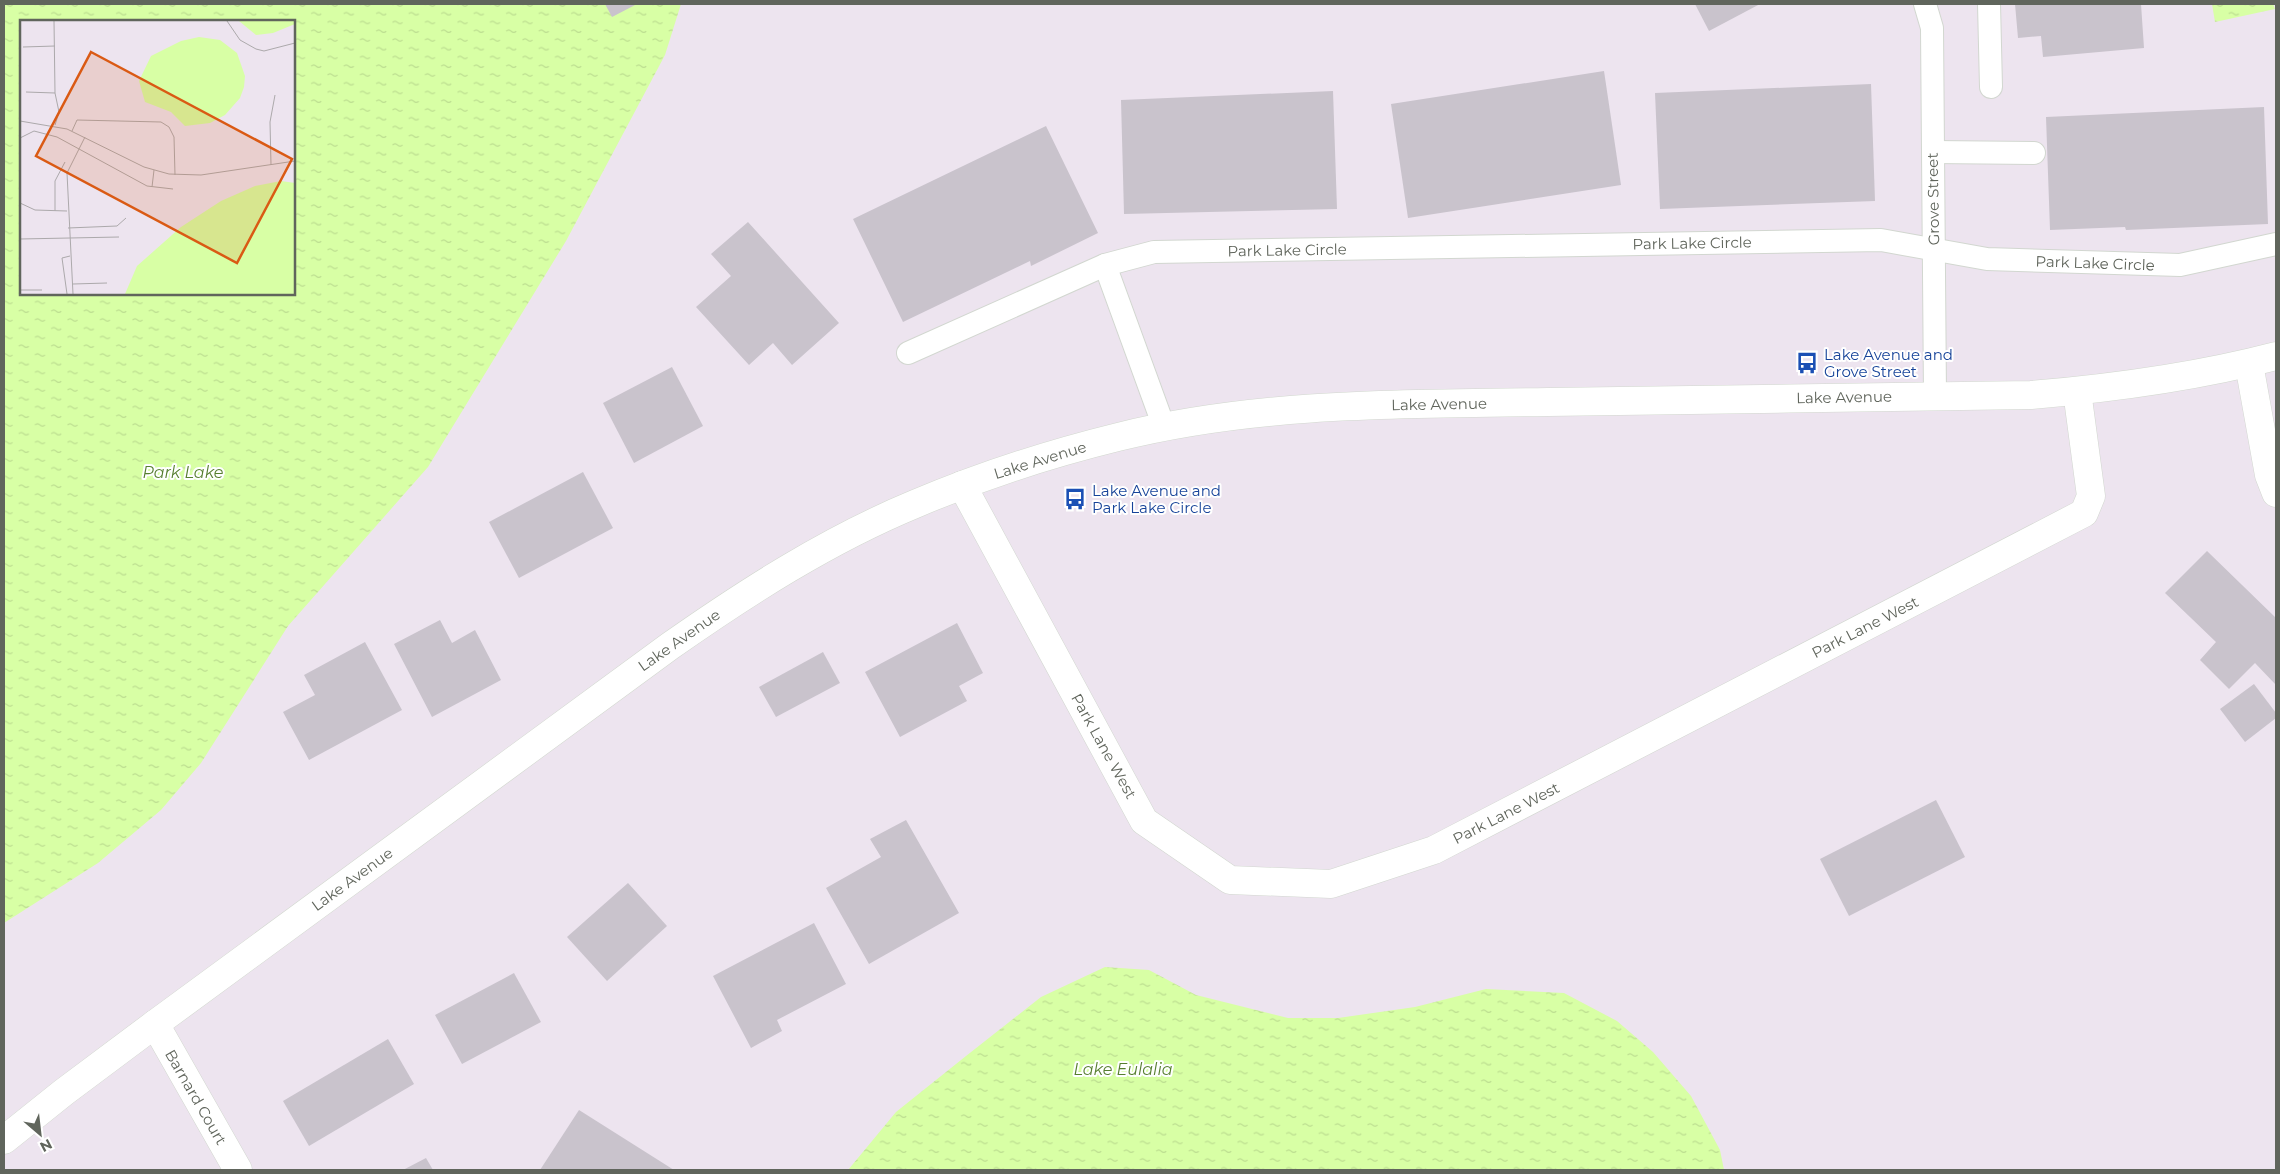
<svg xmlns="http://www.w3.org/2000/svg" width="2280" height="1174" viewBox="0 0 2280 1174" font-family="Montserrat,sans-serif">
  <defs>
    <pattern id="water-ripples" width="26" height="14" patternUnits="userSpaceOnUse" patternTransform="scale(1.25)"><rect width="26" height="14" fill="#d8ffa5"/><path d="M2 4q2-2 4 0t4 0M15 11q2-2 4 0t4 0" fill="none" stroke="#bcdd90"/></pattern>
  </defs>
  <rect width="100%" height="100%" fill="#ede4ef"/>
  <g fill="url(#water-ripples)" fill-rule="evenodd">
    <path d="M 4,4 L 681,4 L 665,55 L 566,241 L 428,467 L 288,626 L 201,763 L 161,810 L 98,863 L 4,923 ZM 21,21 L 294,21 L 294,294 L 21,294 Z"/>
    <polygon points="2212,4 2273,4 2275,9 2215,22"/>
    <polygon points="1105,967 1149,970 1196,995 1288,1018 1338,1018 1415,1007 1486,989 1564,993 1617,1021 1653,1052 1691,1096 1720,1150 1724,1170 848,1170 896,1112 966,1056 1041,997"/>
  </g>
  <g fill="#c9c3cc">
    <polygon points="605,4 637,4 612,17"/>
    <polygon points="1695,4 1760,4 1709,31"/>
    <polygon points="2015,4 2141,4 2144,48 2043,57 2041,36 2018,38"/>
    <polygon points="1604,71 1621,185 1408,218 1391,104"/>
    <polygon points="1871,84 1875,201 1660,209 1655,93"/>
    <polygon points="1333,91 1337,209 1124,214 1121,100"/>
    <polygon points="2264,107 2268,224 2126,230 2125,227 2050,230 2046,117"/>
    <polygon points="1046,126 1098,233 1031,266 1030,261 903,322 853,219"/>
    <polygon points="748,222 839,323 792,365 773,343 749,365 696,307 731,276 711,254"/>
    <polygon points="672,367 703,426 634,463 603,403"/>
    <polygon points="583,472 613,528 519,578 489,522"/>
    <polygon points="2207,551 2276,618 2276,685 2255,663 2229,689 2200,660 2216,642 2165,593"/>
    <polygon points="440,620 452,643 475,630 501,680 432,717 394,644"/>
    <polygon points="957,623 983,673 959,686 967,701 900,737 865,672"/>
    <polygon points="365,642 402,710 309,760 283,712 315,695 304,675"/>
    <polygon points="823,652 840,683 776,717 759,687"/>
    <polygon points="2254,684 2276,713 2276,718 2245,742 2220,709"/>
    <polygon points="1936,800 1965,857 1849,916 1820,859"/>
    <polygon points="906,820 959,913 869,964 826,888 881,857 870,839"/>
    <polygon points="628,883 667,926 607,981 567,937"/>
    <polygon points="814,923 846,984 777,1020 782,1031 751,1048 713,976"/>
    <polygon points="514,973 541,1022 462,1064 435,1015"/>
    <polygon points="388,1039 414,1084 309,1146 283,1101"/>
    <polygon points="579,1110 674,1170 540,1170"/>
    <polygon points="426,1158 433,1170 403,1170"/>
  </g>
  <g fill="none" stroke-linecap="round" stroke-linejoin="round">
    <g stroke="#d2d7d0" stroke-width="24">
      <g id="lane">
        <polyline points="1925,4 1932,28 1935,396"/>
        <polyline points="1989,4 1991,87"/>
        <polyline points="1933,152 2034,153"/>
        <polyline points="1105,265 1164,427"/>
        <polyline points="908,353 1105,265 1154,252 1881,240 1987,259 2180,265 2276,244"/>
      </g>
    </g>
    <g stroke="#d2d7d0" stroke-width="29">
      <g id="street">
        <polyline points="2249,364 2269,475 2276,493"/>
        <polyline points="962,485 1144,821 1230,880 1331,884 1434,850 2084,513 2091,496 2077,391"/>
        <polyline points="155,1024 238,1170"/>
      </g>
    </g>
    <g stroke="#d2d8cf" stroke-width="29">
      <path id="secondary" d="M 4,1140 L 64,1092 L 155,1024 L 670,646 C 747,592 828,540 915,504 C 981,476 1049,454 1118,437 C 1258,402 1404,404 1548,402 C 1709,400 1870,397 2031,395 C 2114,388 2196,377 2276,356"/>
    </g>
    <use href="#lane" stroke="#fff" stroke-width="22"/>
    <use href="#street" stroke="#fff" stroke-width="28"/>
    <use href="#secondary" stroke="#fff" stroke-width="28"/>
  </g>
  <defs>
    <g id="bus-bare" transform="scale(1.725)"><path d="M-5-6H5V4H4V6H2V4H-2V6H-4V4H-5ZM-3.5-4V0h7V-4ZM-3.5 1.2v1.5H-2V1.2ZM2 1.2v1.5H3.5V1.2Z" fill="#1a4fb4" stroke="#fff" stroke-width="2.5" paint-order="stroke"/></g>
  </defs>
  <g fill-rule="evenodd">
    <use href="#bus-bare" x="1807" y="363"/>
    <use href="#bus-bare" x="1075" y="499"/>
  </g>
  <g text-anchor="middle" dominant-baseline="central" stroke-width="4" stroke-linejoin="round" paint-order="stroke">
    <g font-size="15" fill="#60655c" stroke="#fff">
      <text transform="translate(1933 199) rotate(-91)">Grove Street</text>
      <text transform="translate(1692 243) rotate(-1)">Park Lake Circle</text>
      <text transform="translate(1287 250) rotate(-1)">Park Lake Circle</text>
      <text transform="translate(2095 263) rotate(2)">Park Lake Circle</text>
      <text transform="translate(1844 397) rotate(-1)">Lake Avenue</text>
      <text transform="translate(1439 404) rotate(-1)">Lake Avenue</text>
      <text transform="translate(1040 460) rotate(-17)">Lake Avenue</text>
      <text transform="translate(1865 627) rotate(-27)">Park Lane West</text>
      <text transform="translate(679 640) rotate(-35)">Lake Avenue</text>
      <text transform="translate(1104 746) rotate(61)">Park Lane West</text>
      <text transform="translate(1506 813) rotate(-27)">Park Lane West</text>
      <text transform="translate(352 879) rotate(-36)">Lake Avenue</text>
      <text transform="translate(196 1097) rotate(60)">Barnard Court</text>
    </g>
    <g font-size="15" fill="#164399" stroke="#fff" text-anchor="start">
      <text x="1824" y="354">Lake Avenue and<tspan x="1824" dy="17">Grove Street</tspan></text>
      <text x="1092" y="490">Lake Avenue and<tspan x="1092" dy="17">Park Lake Circle</tspan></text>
    </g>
    <g font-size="16" font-style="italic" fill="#567e2f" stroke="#fff">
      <text x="183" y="472">Park Lake</text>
      <text x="1123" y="1069">Lake Eulalia</text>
    </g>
  </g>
  <g transform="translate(20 20)">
    <rect width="275" height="275" fill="#ede4ef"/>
    <path d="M 219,1 L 275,1 L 275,4 L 253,13 L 236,15 ZM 179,17 L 200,20 L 217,33 L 225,56 L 224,67 L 220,78 L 205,95 L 190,103 L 165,106 L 151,92 L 125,82 L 119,61 L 131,36 L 161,21 ZM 261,161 L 275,163 L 275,274 L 105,274 L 117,246 L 161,207 L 201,181 L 235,166 Z" fill="#d8ffa5"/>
    <path fill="none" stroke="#aca9ab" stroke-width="1" d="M 34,1 L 35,73 L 39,92 L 35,105M 207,1 L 220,20 L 236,29 L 244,31 L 275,23M 3,27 L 35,26M 6,72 L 35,73M 0,101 L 47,109 L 124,147 L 149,154 L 181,155 L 275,141M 52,111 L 57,100 L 141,102 L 149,107 L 154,117 L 155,155M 0,118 L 14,111 L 37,117 L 127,166 L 153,169M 251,145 L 250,102 L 255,75M 132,167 L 134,150M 0,183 L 15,190 L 47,191M 35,191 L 35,161 L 45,142M 48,208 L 97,206 L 106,198M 0,219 L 99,217M 53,264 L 87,263M 0,270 L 22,270M 47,274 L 42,238 L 50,236M 53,274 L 47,153 L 65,117"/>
    <path fill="#da5a14" fill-opacity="0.15" stroke="#da5a14" stroke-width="2.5" d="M 71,32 L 272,139 L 217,243 L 16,136 Z"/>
    <rect width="275" height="275" fill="none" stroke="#60655c" stroke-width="2.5"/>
  </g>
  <rect width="2280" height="1174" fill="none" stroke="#60655c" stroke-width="10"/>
  <g transform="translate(40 1134) rotate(152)" stroke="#ffffff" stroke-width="4" paint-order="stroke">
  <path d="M0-4L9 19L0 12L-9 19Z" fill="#60655c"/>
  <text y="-8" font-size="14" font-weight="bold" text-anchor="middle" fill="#60655c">N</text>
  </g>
</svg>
